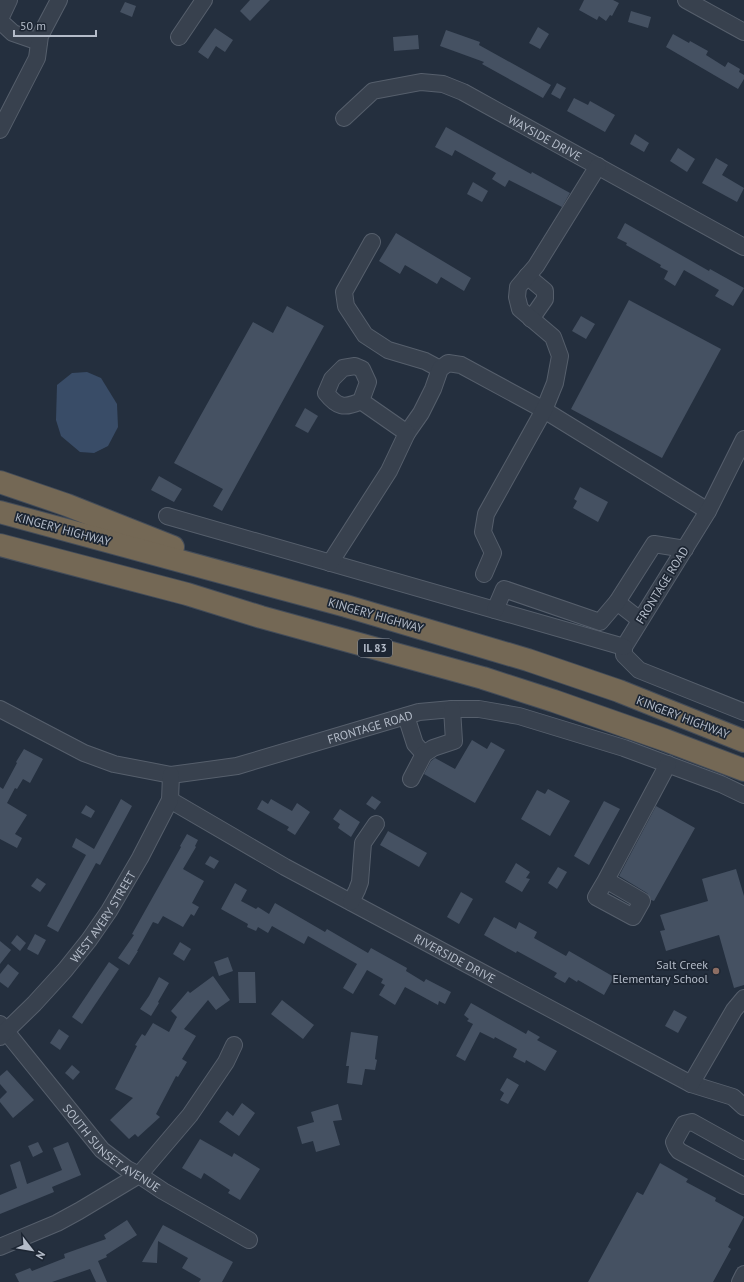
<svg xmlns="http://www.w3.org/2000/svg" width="744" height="1282" viewBox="0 0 744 1282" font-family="'PT Sans',sans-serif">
  <rect width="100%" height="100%" fill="#242f3e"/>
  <polygon fill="#394c67" points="87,372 101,378 117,404 118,427 108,446 94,453 80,452 61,436 56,420 57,385 72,373"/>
  <g fill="#455162">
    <polygon points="250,0 270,0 250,21 240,11"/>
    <polygon points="584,0 613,0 619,3 612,16 610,15 606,21 599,16 597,20 579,10"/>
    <polygon points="125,2 136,6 132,17 120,12"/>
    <polygon points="631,11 651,17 648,28 628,22"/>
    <polygon points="538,27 549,34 540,49 529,43"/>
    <polygon points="215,28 233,40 225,52 216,46 208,59 198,52"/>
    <polygon points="446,30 480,42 479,45 551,85 543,98 482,64 484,62 440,46"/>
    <polygon points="673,34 689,43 690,41 708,51 706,55 725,67 728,62 740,69 739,72 744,75 744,79 738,89 666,47"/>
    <polygon points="418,35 419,49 394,51 393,37"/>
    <polygon points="557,83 566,88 560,99 551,94"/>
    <polygon points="574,98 588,105 590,101 615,115 605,132 567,111"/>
    <polygon points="446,127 531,174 532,172 570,193 562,207 509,180 505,187 492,179 496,173 455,150 452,156 435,147"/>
    <polygon points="635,134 649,143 644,152 630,144"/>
    <polygon points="678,148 695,159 687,172 670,161"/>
    <polygon points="716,158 728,165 722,175 744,188 737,202 702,183"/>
    <polygon points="473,182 488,191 482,202 467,194"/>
    <polygon points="625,223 709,271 710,269 744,288 733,306 715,296 719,290 684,270 675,286 664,279 668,271 660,267 661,265 626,245 627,243 617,238"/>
    <polygon points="396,233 471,278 464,291 441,277 437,284 405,265 400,274 379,261"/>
    <polygon points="629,300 721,349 662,458 571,409"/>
    <polygon points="287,306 324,326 222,511 213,506 223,489 174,463 253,322 273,333"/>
    <polygon points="581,316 595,324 586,339 572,331"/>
    <polygon points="305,408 318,416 308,433 295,426"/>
    <polygon points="159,476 182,489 174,502 151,490"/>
    <polygon points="580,487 608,502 598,522 573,508 577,501 574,499"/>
    <polygon points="472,740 487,749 491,742 505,750 475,803 424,774 431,761 435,758 455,769"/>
    <polygon points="24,749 43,759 30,783 23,779 17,789 15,788 7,803 27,815 15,834 22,838 17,848 0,839 0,787 3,789 17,763 16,762"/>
    <polygon points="548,789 570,801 550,836 521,819 537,790 545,794"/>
    <polygon points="372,796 381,802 375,810 366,804"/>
    <polygon points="121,799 132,806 100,865 96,863 58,932 47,926 86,855 72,847 76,838 94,849"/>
    <polygon points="271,799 292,811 297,803 310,812 295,835 287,830 289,827 257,809 262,800 268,804"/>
    <polygon points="604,801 620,809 589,865 574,856"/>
    <polygon points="86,805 95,811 91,818 81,813"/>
    <polygon points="656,806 695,828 654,901 651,900 647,893 619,876"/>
    <polygon points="340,809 360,822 351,837 338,828 340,824 333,819"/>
    <polygon points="388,831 427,853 419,867 380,845"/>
    <polygon points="187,834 198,840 195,846 196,847 183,869 204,881 192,903 199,907 194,916 191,914 183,927 163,916 158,924 153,922 137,951 138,951 129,965 118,958 134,935 132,934 181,847 180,846"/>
    <polygon points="210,856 219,861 214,869 205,864"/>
    <polygon points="516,863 530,872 526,878 530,879 522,892 505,882"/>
    <polygon points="558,867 567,872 557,889 548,883"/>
    <polygon points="736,869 744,896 744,985 734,988 719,935 666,951 660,931 665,930 660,915 708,901 702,879"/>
    <polygon points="37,878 46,884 40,892 31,886"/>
    <polygon points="235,883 247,890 241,901 256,909 258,907 269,914 275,903 325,932 327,929 368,953 371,948 407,968 406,971 424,982 426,979 451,992 445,1004 439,1001 438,1005 405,987 395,1005 379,995 385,985 381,983 383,979 367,970 353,994 343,988 357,964 308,936 304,944 272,926 268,933 258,927 256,931 247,927 248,924 221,909"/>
    <polygon points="461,892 473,899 459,924 447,917"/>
    <polygon points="494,917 516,929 519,922 537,932 534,938 566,956 569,951 614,977 604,995 578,980 577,982 569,977 565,983 554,977 557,973 517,951 516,953 484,935"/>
    <polygon points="35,934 46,940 38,955 27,949"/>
    <polygon points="17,935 26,943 20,951 11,943"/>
    <polygon points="0,941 11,950 0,964"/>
    <polygon points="180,942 191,949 184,961 173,954"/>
    <polygon points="228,957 233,971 219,976 214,962"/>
    <polygon points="109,962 119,969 82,1024 72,1017"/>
    <polygon points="8,964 19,973 8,988 0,982 0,974"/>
    <polygon points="238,972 255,972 256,1003 239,1003"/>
    <polygon points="213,976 230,1000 216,1010 208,1000 184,1029 196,1036 182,1059 187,1062 178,1077 176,1076 156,1114 160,1117 138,1137 135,1134 129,1139 110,1120 133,1098 115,1089 137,1046 135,1045 142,1034 145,1036 153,1023 169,1032 177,1017 171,1011 188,991 190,993"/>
    <polygon points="159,977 169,983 158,1002 159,1003 151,1016 140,1009 149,996"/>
    <polygon points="282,1000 314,1025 303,1039 271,1014"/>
    <polygon points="471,1003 526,1034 528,1030 540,1037 537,1040 557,1051 545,1071 526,1060 525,1063 513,1057 517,1049 495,1037 494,1039 480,1032 465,1061 456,1056 473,1024 467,1021 469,1019 464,1015"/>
    <polygon points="674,1010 687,1017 678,1033 665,1026"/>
    <polygon points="59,1029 69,1036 60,1050 50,1043"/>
    <polygon points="351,1032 378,1036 375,1059 377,1060 375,1070 365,1069 362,1085 347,1083 349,1066 346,1066"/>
    <polygon points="72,1065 80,1072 73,1080 65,1073"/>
    <polygon points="7,1070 34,1100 13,1118 0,1102 0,1099 7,1092 0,1084 0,1076"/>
    <polygon points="507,1078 519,1085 508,1104 500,1100 504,1093 500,1090"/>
    <polygon points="242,1103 255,1113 239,1136 219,1122 227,1111 233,1116"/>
    <polygon points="338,1104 342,1120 333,1121 340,1145 316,1152 313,1141 302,1144 297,1127 314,1122 311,1112"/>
    <polygon points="200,1139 232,1157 234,1153 260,1169 240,1200 228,1193 230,1190 204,1173 201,1179 182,1168"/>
    <polygon points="38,1142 43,1152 33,1157 28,1146"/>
    <polygon points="68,1142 81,1175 52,1187 54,1192 0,1214 0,1195 17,1188 10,1165 20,1161 27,1184 62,1170 53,1148"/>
    <polygon points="660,1163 688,1179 686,1182 716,1198 715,1201 744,1217 728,1247 731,1249 713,1282 588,1282 637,1192 643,1195"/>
    <polygon points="127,1220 137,1235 106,1255 107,1257 98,1261 107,1282 96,1282 90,1269 52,1282 19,1282 15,1274 30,1268 32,1271 65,1258 64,1254 106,1239 104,1235"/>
    <polygon points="163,1225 233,1262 222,1282 199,1282 201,1279 182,1268 188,1258 158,1241 157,1263 142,1262"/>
  </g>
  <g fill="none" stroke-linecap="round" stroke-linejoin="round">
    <g stroke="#565f6c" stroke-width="18">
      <g id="minor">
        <polyline points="9,0 1,17 1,22 13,33 39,42"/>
        <polyline points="686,0 744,32"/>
        <polyline points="179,37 204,0"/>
        <path id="s1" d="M 344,118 L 373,91 L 421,82 L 443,84 L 463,92 L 744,247"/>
        <polyline points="0,130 37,58 40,36 59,0"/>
        <polyline points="372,242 344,292 346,306 365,335 388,350 425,361 440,369"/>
        <polyline points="527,276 545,291 545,299 531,319"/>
        <polyline points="407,433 421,413 433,389 440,369 448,363 461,365 544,410 708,511"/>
        <polyline points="744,439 708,511 624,647 624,655 639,670 744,712"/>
        <polyline points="167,516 624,647"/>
        <path d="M 330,563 L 389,471 L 407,433 L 361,401 C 344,409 337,407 326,393 L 332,379 L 343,368 L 355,366 L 362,369 L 368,382 L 361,401"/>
        <polyline points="484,574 493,553 483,532 486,514 544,410 555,383 560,356 553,337 520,309 517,297 518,287 536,266 598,166"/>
        <polyline points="617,602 640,620"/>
        <polyline points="495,610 504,589 600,622 617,602 654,544 685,549"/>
        <path id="s2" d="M 0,709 L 84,753 L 114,764 L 171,775 L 237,766 L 419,712 L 452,709 L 479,709 L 519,716 L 624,748 L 721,784 L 744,795"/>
        <polyline points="406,716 415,744 424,754"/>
        <polyline points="411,779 424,754 433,748 454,741 452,709"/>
        <path id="s3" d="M 170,800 L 285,867 L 691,1084 L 733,1097 L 744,1107"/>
        <polyline points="606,880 596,897 633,917 642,901 606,880 668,764"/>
        <polyline points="351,902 357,890 360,882 363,843 376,824"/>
        <path id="s4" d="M 0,1024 L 102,1150 L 127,1169 L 139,1175 L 163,1191 L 249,1240"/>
        <path id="s5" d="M 0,1037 L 34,1004 L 65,970 L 89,940 L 109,911 L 140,858 L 170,800 L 171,775"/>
        <polyline points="691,1084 734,1010 744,998"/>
        <polyline points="744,1151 692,1122 684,1124 674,1142 676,1147 679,1151 744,1186"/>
        <polyline points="0,1247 57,1223 79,1211 139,1175 190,1115 226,1062 234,1045"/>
        <polyline points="740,1282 744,1274"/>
      </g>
    </g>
    <g stroke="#434c59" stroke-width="24">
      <g id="highway">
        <polyline points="0,482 67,505 173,547"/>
        <polyline points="0,512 346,606 528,660 619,691 744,741"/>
        <polyline points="0,545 187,594 261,617 483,678 554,701 665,740 744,770"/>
      </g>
    </g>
    <use href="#minor" stroke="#38414e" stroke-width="16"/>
    <use href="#highway" stroke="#746855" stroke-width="22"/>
  </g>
  <circle fill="#8d6e63" stroke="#1d2633" stroke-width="1.5" cx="716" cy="971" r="4"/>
  <g text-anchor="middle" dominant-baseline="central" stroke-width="3.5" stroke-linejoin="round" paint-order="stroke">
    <rect fill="#1d2633" stroke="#878f9c" stroke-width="1" x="358" y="639" width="34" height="18" rx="3"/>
    <g font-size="11" font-weight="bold" fill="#b4bcc9">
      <text x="375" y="648">IL 83</text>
    </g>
    <g font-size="12" fill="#b4bcc9" stroke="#1d2633">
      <text stroke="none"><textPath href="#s1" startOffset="226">WAYSIDE DRIVE</textPath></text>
      <text transform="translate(63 529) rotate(15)">KINGERY HIGHWAY</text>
      <text transform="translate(662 585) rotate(-58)">FRONTAGE ROAD</text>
      <text transform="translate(376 615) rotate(16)">KINGERY HIGHWAY</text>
      <text transform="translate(683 717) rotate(21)">KINGERY HIGHWAY</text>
      <text stroke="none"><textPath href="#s2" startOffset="390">FRONTAGE ROAD</textPath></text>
      <text stroke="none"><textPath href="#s5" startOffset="159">WEST AVERY STREET</textPath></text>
      <text stroke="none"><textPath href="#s3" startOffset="326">RIVERSIDE DRIVE</textPath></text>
      <text stroke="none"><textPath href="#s4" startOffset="168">SOUTH SUNSET AVENUE</textPath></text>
    </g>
    <g font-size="12" fill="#b4bcc9" stroke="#1d2633" text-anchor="end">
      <text x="708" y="964">Salt Creek<tspan x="708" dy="14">Elementary School</tspan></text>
    </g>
  </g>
  <g transform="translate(32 1250) rotate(121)" stroke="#1d2633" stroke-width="3" paint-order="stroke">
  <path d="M0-3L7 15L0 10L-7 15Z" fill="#b4bcc9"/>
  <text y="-6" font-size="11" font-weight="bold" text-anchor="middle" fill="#b4bcc9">N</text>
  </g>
  <path d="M14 30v6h82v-6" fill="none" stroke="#b4bcc9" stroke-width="2"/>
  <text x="20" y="30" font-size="12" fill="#b4bcc9" stroke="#1d2633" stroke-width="3" paint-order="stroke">50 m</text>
</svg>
